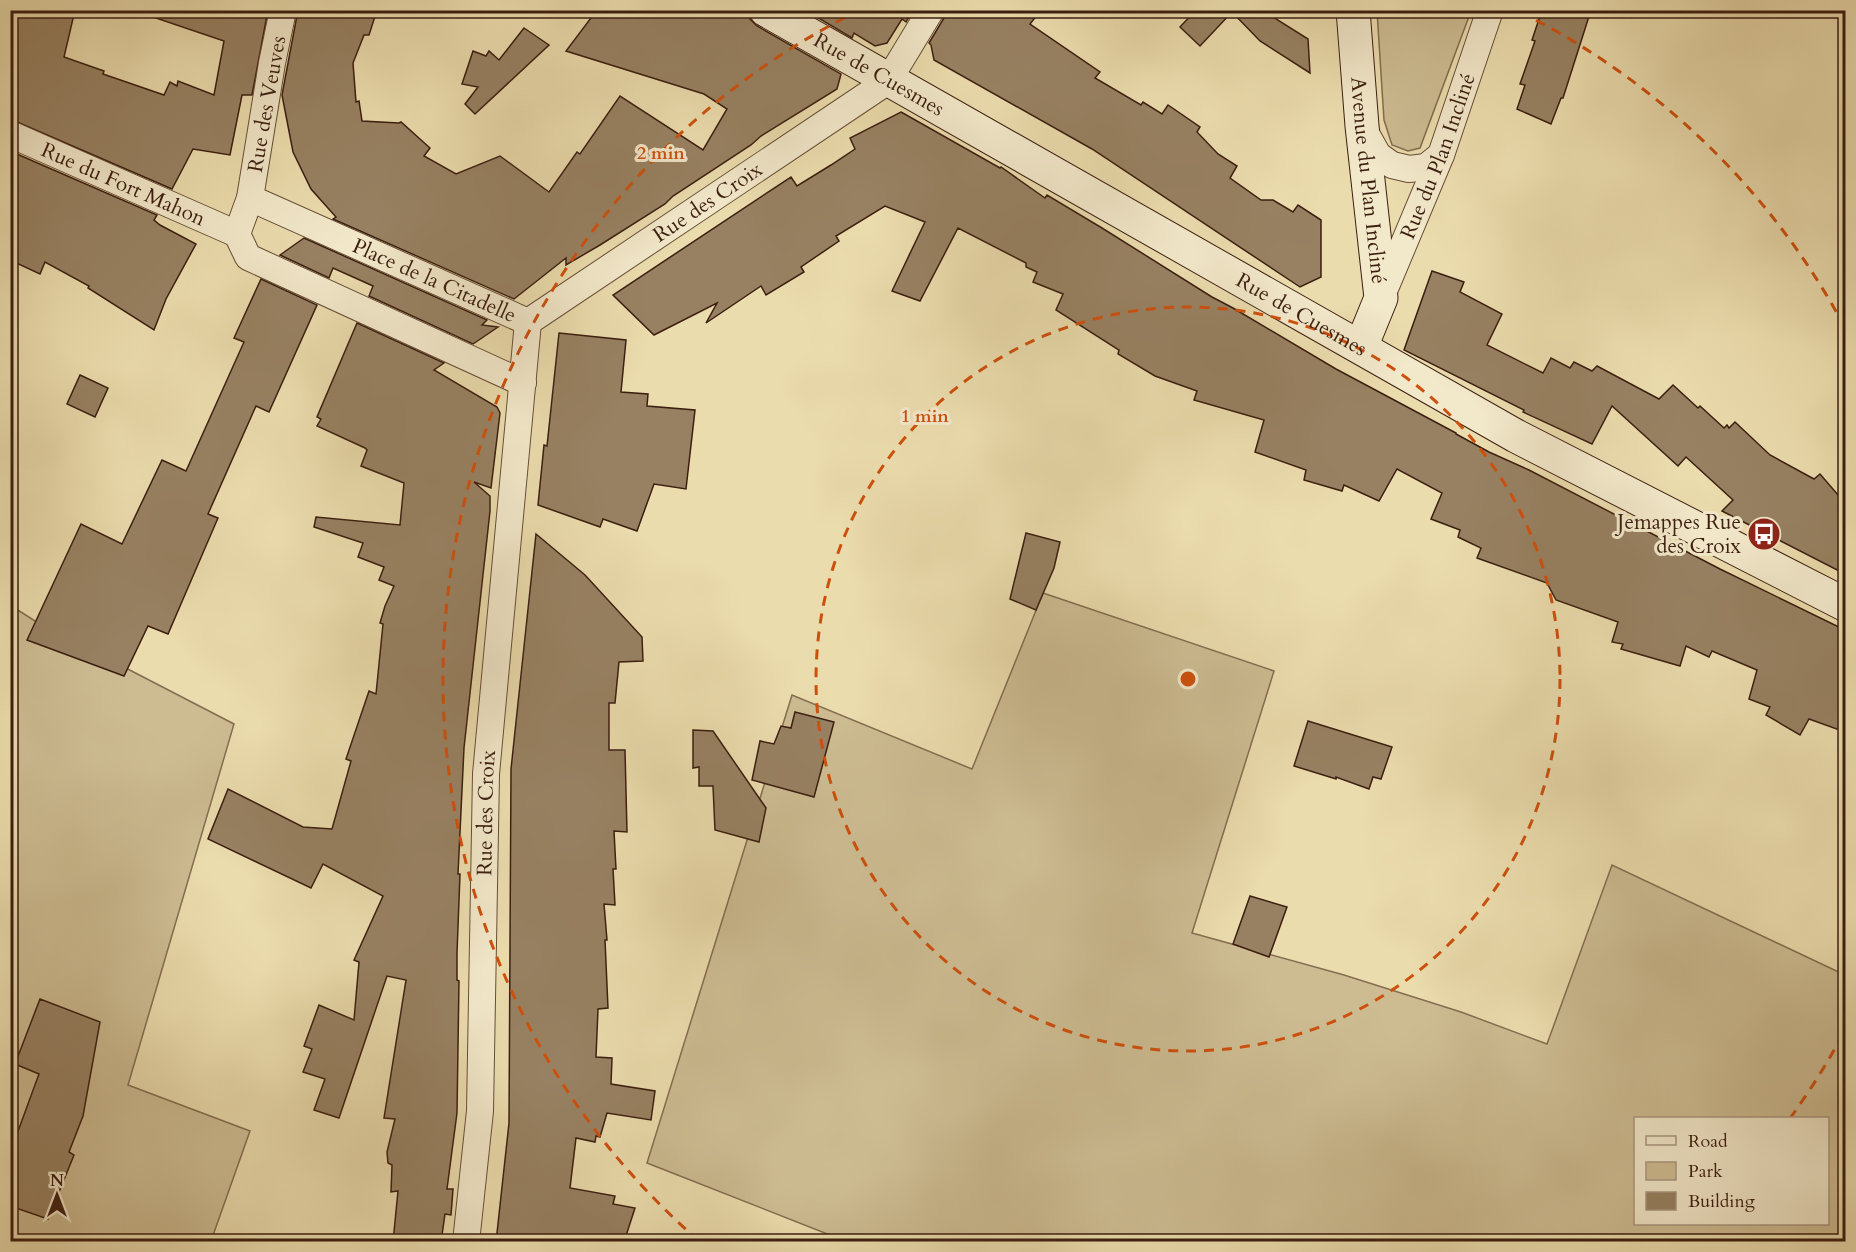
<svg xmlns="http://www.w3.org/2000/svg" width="1856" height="1252" viewBox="0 0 1856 1252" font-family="Cardo,serif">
  <rect width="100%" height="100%" fill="#ebdcad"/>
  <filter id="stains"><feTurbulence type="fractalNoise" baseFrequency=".00333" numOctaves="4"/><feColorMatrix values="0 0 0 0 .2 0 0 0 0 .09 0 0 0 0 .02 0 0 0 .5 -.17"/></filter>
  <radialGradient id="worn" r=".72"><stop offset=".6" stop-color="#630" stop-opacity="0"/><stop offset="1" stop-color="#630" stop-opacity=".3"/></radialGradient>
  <g fill="#cdbc92" stroke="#846d51" stroke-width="1.5" fill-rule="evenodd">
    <polygon points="1377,11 1471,11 1420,148 1408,151 1392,145 1384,120"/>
    <path d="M 1043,593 L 1274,671 L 1192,933 L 1344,975 L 1461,1012 L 1547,1044 L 1612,865 L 1845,975 L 1845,1241 L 834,1241 L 835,1237 L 647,1163 L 792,695 L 972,769 ZM 1636,1118 L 1828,1118 L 1828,1224 L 1636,1224 Z"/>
    <polygon points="10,605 35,621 234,724 128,1085 250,1131 211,1241 11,1241"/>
  </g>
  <g fill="#978162" stroke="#3b1e10" stroke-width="1.5">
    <polygon points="20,10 75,10 64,57 104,71 103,74 164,95 170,82 177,86 178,81 214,95 224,41 147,15 147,10 268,10 252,95 242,95 230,155 193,149 172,189 10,119 10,38"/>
    <polygon points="298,10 377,10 369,35 364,35 353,63 356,102 359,101 362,121 399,123 401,122 430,148 424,156 456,174 500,156 549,192 577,152 580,154 620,96 703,150 727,109 704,94 566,51 597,10 747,10 750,19 757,26 841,74 837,89 761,136 751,145 673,196 665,204 600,245 566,265 566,258 514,299 333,219 336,217 311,189 293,152 282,95"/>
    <polygon points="805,10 913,10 906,22 902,19 887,43 875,46 854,33 852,38"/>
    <polygon points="946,10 1041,10 1030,24 1100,72 1095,78 1141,105 1143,102 1162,114 1168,105 1200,127 1197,132 1218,154 1237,166 1230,178 1261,200 1273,200 1293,212 1298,205 1321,220 1321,277 1300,287 1092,149 934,60 931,45 929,43 944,18"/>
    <polygon points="1196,10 1262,10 1308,39 1310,73 1260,41 1232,12 1200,46 1180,27"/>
    <polygon points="1542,10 1591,10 1563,98 1561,98 1551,124 1517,109 1525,85 1520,84 1535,41 1532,40"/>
    <polygon points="524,28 549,45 475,114 465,104 478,87 462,84 473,51 486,56 489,51 499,60"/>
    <polygon points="901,112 1000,168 1001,167 1045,198 1047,195 1102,228 1212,297 1233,308 1336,369 1456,433 1456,434 1489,452 1529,470 1720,569 1845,630 1845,732 1809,719 1800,735 1766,715 1770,707 1749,699 1757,670 1712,651 1709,657 1686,646 1680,666 1621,649 1623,644 1612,642 1618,622 1556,600 1547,583 1477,558 1481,548 1458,537 1460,530 1431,519 1442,493 1397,469 1379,501 1344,485 1342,491 1304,480 1306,470 1255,452 1264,420 1194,400 1197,391 1155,376 1118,354 1119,350 1056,310 1063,294 1033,282 1037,272 1026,267 1026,263 958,228 920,301 892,291 925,222 885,206 836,236 839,241 801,267 804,272 766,295 761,286 706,323 717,303 654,335 613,295 791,177 797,186 831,165 855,149 850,138"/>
    <polygon points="10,151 157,215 154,220 160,225 196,244 166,299 154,330 88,288 89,286 45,262 40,274 10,260"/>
    <polygon points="304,238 487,320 482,325 498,327 473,344 369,296 373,286 333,268 329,278 280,255"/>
    <polygon points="1432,271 1464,282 1460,292 1502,314 1487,345 1543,373 1551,358 1570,368 1574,362 1592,371 1597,366 1659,399 1673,385 1698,408 1700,406 1724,428 1727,425 1729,428 1735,422 1770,455 1814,479 1820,474 1845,503 1845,574 1722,511 1733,500 1686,457 1678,466 1612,406 1592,444 1523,412 1524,410 1404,350"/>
    <polygon points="261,279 317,305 269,412 256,406 208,514 218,518 168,634 148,626 124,676 27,640 81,524 122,544 162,460 186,471 244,342 234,338"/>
    <polygon points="357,323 444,363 434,370 497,407 500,413 491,488 474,482 490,496 490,511 464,748 458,874 460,874 457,953 457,980 459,981 457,1113 447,1189 453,1189 451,1215 445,1214 441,1242 393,1242 398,1191 391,1192 392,1165 388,1163 387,1152 395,1119 384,1118 406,980 387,976 339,1118 314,1110 325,1079 303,1072 312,1049 304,1046 319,1005 354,1020 359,962 354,960 383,896 323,864 311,888 208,839 228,789 303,827 332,829 351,761 346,759 369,691 376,694 383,624 380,623 385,606 394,586 379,580 384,567 358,557 363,543 314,527 316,517 400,525 404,483 361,466 367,450 365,448 317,426 321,419 317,417"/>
    <polygon points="559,333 626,340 621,392 648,394 647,406 695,410 686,489 654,484 637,531 603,519 600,527 538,505 544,445 547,446"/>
    <polygon points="80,375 108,388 95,417 67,404"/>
    <polygon points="1026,533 1060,542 1054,568 1036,610 1010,599"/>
    <polygon points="536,534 585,575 642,637 643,661 619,662 615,703 609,703 609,750 625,750 627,832 614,831 616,869 613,869 615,905 604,904 607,940 605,940 608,1008 598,1009 596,1057 612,1058 611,1084 655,1091 651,1120 607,1113 600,1137 596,1136 595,1142 576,1138 570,1188 615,1196 613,1204 635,1208 624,1242 496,1242 509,1123 511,769"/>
    <polygon points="795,712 834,722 814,797 752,780 760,741 774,744 781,726 791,728"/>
    <polygon points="1308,721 1392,747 1381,779 1373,777 1369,789 1336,777 1336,779 1294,766"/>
    <polygon points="693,730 713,731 766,808 759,842 715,830 713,786 699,786 699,767 693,768"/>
    <polygon points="1250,896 1287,907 1269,957 1233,944"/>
    <polygon points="40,999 100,1022 83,1116 69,1152 74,1155 48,1219 10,1206 10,1131 17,1134 39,1074 15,1064"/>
  </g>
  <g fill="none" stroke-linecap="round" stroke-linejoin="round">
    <g stroke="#674e37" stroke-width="28">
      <g id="street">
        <polyline points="283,10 272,63 250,198 237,234 248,257 523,383"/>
        <polyline points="1363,128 1378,155 1392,165 1409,169 1426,167 1441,155"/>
        <path id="s1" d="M 10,134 L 237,234"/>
        <path id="s2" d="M 250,198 L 528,322"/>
        <path id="s3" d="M 1381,298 L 1441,155 L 1490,10"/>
        <path id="s4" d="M 528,322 L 888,81 L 931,10"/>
        <path id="s5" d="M 466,1242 L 480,1111 L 486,774 L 528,322"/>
      </g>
    </g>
    <g stroke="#3b1e10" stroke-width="35">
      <g id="secondary">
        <path id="s6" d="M 766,10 L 1516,436 L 1846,605"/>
        <path id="s7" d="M 1353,10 L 1362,126 L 1381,298 L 1361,347"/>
      </g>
    </g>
    <use href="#street" stroke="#f2e8ca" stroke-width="26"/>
    <use href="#secondary" stroke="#f2e8ca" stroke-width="33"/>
  </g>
  <g fill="none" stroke="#ce500d" stroke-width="3" stroke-dasharray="10 8">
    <circle cx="1188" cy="679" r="372"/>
    <path d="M1843 1034A745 745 0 0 1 1791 1117M699 1241A745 745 0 0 1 856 12M1520 12A745 745 0 0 1 1843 324"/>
  </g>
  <defs>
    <g id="bus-disc" transform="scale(1.725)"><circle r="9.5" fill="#8f2418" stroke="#f2e8ca"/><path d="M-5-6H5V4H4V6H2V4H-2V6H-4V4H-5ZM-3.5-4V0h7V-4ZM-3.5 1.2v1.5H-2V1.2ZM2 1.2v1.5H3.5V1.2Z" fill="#fff"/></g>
  </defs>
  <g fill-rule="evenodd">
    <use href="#bus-disc" x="1764" y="534"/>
  </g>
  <g text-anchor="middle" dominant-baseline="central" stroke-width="6" stroke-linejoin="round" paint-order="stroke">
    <g font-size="21" fill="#3b1e10" stroke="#f2e8ca">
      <text stroke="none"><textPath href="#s6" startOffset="130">Rue de Cuesmes</textPath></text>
      <text transform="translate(267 104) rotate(-80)">Rue des Veuves</text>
      <text stroke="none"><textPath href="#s3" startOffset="153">Rue du Plan Incliné</textPath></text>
      <text stroke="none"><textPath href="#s7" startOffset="171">Avenue du Plan Incliné</textPath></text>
      <text stroke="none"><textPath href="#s1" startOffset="124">Rue du Fort Mahon</textPath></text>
      <text stroke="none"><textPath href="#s4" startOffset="216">Rue des Croix</textPath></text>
      <text stroke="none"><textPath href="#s2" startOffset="202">Place de la Citadelle</textPath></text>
      <text stroke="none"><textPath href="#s6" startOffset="616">Rue de Cuesmes</textPath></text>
      <text stroke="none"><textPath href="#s5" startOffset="430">Rue des Croix</textPath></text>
    </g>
    <g font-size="21" fill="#3b1e10" stroke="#f2e8ca" text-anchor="end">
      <text x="1741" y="522">Jemappes Rue<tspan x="1741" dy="24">des Croix</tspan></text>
    </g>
  </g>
  <circle cx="1188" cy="679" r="9" fill="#ce500d" stroke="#f2e8ca" stroke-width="3"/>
  <g font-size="18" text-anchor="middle" font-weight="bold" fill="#ce500d" stroke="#f2e8ca" stroke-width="6" stroke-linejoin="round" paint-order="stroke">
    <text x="661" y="159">2 min</text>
    <text x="925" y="422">1 min</text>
  </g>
  <rect width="1856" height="1252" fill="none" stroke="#ebdcad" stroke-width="36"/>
  <rect x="12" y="12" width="1832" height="1228" fill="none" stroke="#3b1e10" stroke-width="3"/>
  <rect x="18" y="18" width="1820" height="1216" fill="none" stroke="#3b1e10" stroke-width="1.5"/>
  <rect x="1634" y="1117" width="195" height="108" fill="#f2e8ca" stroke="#a99780" stroke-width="1.5"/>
  <rect x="1646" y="1136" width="30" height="9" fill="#f2e8ca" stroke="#a99780" stroke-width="1.5"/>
  <text x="1688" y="1147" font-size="18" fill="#3b1e10">Road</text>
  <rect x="1646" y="1162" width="30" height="18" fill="#cdbc92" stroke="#a99780" stroke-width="1.5"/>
  <text x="1688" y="1177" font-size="18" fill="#3b1e10">Park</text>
  <rect x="1646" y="1192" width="30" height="18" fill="#978162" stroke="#a99780" stroke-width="1.5"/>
  <text x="1688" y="1207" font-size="18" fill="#3b1e10">Building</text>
  <g transform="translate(57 1195)" stroke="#f2e8ca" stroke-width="4.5" paint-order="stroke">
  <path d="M0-4.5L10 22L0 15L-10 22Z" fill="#3b1e10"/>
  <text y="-9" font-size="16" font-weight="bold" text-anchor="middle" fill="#3b1e10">N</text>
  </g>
  <rect width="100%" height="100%" filter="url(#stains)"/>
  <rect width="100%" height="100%" fill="url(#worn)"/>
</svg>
